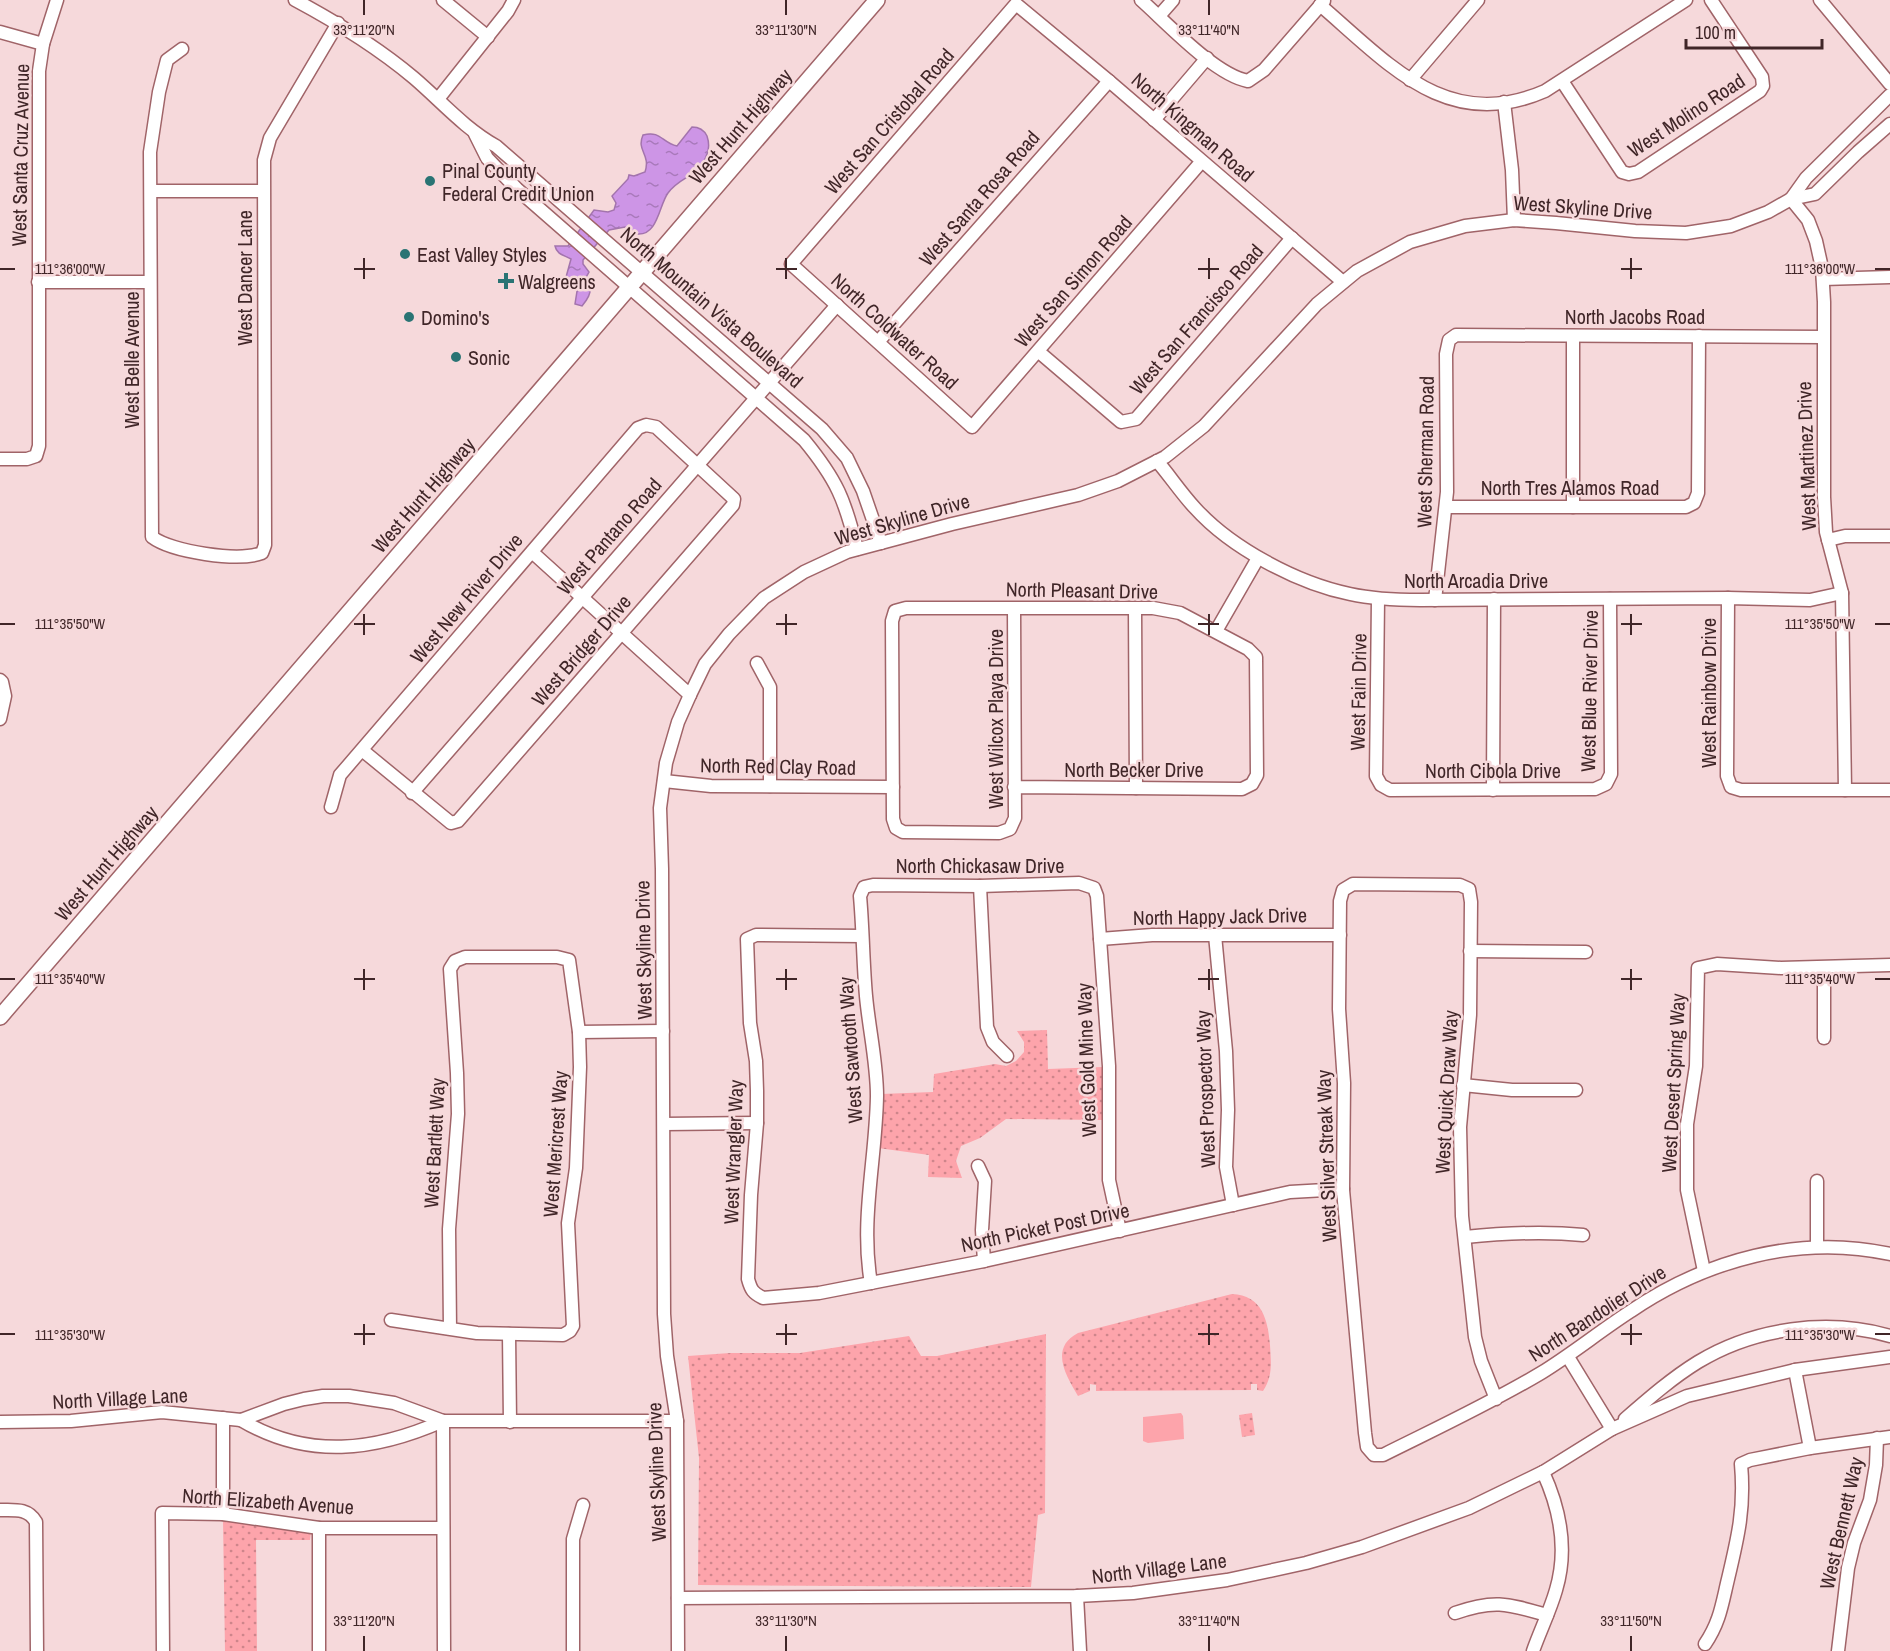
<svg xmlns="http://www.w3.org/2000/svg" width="1890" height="1651" viewBox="0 0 1890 1651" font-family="'Archivo Narrow',sans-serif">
  <defs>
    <pattern id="park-dots" width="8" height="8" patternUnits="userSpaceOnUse" patternTransform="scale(1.5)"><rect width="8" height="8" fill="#fda4ab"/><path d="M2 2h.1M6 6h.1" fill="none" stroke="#ce858b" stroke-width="1.8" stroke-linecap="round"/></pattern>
    <pattern id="water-ripples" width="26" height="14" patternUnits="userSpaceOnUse" patternTransform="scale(1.5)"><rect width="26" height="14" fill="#cd95e6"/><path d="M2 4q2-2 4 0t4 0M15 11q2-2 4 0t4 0" fill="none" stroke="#a879ba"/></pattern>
  </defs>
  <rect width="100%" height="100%" fill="#f6d9db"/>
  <polygon fill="#fda4ab" points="1181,1413 1183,1416 1184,1439 1148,1443 1143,1441 1143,1417"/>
  <g fill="url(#park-dots)">
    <polygon points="1047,1030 1048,1069 1102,1067 1102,1120 1006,1119 980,1138 961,1146 956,1161 962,1178 928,1177 929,1155 878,1148 881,1094 933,1092 934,1074 995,1064 1006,1066 1016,1061 1024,1052 1024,1042 1017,1031"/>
    <path d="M 1232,1294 C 1262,1295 1268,1320 1270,1345 C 1271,1363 1273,1376 1263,1391 L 1257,1390 L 1257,1384 L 1251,1384 L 1251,1390 L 1096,1391 L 1096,1385 L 1090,1384 L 1090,1391 L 1078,1396 C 1066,1376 1049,1348 1078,1333 Z"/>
    <polygon points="1046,1334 1045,1513 1038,1515 1031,1587 698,1585 699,1458 688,1356 730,1353 800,1353 909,1336 921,1356 937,1356"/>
    <polygon points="1252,1413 1255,1435 1242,1437 1239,1415"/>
    <polygon points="223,1520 311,1532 310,1540 256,1540 257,1651 225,1651"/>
  </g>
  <path fill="url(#water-ripples)" stroke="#a374ad" stroke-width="1.5" d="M 692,127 C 699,127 704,130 707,136 C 709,142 709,149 707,154 C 699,178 681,175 668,193 C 659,205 658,236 637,234 L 625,227 L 609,230 L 583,260 L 583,264 L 589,272 L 584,281 L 590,284 C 592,293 587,300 582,306 L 575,304 L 578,285 L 576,284 L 567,289 L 563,288 L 571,259 C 564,255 557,255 555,246 L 568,246 L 594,210 L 608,212 L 614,210 L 616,203 L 612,196 L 628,179 L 629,175 L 634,176 L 645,172 C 651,154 636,151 643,135 C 661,130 662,143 677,146 Z"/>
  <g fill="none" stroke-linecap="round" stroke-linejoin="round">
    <g stroke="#a06468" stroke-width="15">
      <g id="minor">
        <path d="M 295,0 C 338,23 377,47 414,78 C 442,102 464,128 496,146 L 822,429 L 847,458 L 863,491 L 881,543"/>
        <polyline points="443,0 488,37"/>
        <path d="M 1141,0 C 1167,23 1215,75 1248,81 L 1264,70 L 1324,1"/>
        <polyline points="1820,0 1890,84"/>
        <path d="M 1320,5 C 1388,63 1447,134 1545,91 L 1686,0"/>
        <polyline points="1159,16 1173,0"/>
        <polyline points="0,32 43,44"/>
        <path d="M 182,49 L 167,60 L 159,92 L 150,152 L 152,537 C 172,552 238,562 262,553 L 265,545 L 264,160 L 270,138 L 338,23"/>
        <polyline points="1410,80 1478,0"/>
        <polyline points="1562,81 1622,172 1629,174 1638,172 1760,91 1763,86 1762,77 1711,0"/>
        <polyline points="438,99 508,11 514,0"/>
        <polyline points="1504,102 1512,170 1514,220"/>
        <polyline points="1154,120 1207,58"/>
        <path d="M 475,134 L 487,158 L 517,189 L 804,440 C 837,480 845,500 857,549"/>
        <polyline points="1202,161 972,427 791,264 1016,4 1109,81 1343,282"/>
        <polyline points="151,191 263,191"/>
        <polyline points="1791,199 1808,220 1816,241 1822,268 1824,302 1824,497 1826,532 1842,593 1845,790"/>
        <polyline points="1791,199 1806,178 1890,95"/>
        <polyline points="1823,279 1890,277"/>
        <polyline points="38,282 150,282"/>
        <polyline points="1573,336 1573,507"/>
        <polyline points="878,342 1109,81"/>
        <polyline points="1039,352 1121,422 1136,419 1292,238"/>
        <polyline points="0,459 27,459 36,456 39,446 39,71 43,44 57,0"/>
        <path d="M 1157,461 C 1170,476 1181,493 1195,508 C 1231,548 1297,583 1350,594 C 1373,599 1396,600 1420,600 L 1728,598 L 1810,600 L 1842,593"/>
        <polyline points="1446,507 1686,507 1694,503 1698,493 1699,336"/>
        <polyline points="1828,540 1845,536 1890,536"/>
        <polyline points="532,552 690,695"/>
        <polyline points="1728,598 1727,776 1731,787 1741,790 1890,790"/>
        <polyline points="1378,599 1376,776 1381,785 1390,790 1595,789 1606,784 1611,774 1610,599"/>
        <polyline points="1435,600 1447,492 1446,354 1449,340 1456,335 1823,337"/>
        <polyline points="1014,608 1015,818 1010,829 999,833 903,832 896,828 893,819 892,621 895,611 906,608 1153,608 1180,613 1248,649 1256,657 1257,775 1252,784 1242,789 1014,787"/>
        <polyline points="1135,608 1136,788"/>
        <polyline points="1216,631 1258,558"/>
        <polyline points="757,663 770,687 770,786"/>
        <polyline points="0,680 2,682 5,696 0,719"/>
        <polyline points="664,781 711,786 893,787"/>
        <polyline points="1493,790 1494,599"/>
        <polyline points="412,793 837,305"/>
        <polyline points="331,807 340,775 638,428 646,425 656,427 734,499 733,505 458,821 451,823 362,750"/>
        <polyline points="980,886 987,1027 993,1042 1007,1056"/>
        <polyline points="1215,935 1226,1051 1228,1110 1226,1167 1233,1205"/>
        <path d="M 862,936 L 756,935 L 747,939 L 750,1023 L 756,1061 L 757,1091 L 757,1123 L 751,1195 L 748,1279 C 751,1290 753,1293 763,1298 L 819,1293 L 984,1261 L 1290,1192 L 1343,1189"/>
        <polyline points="1100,939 1152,935 1340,935"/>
        <polyline points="1470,951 1586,952"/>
        <polyline points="1824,968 1824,1038"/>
        <polyline points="579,1032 663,1031"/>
        <polyline points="1463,1085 1512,1090 1576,1090"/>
        <polyline points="664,1124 757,1123"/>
        <polyline points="978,1166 985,1181 982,1230 984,1261"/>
        <polyline points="1817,1181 1817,1247"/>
        <path d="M 1465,1237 C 1505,1233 1543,1231 1583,1235"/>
        <polyline points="1704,1271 1687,1190 1687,1124 1696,1066 1698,968 1717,964 1781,968 1890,965"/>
        <path d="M 871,1283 C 860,1221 876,1159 877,1096 C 877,1063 869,1029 866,996 C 863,963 863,929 860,896 L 864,887 L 873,885 L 980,886 L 1079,883 L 1094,888 L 1097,896 L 1109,1066 L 1109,1180 L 1120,1231"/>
        <polyline points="391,1320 477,1333 563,1335 570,1331 573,1326 568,1223 576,1168 580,1067 579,1032 569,960 557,957 465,957 455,961 450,969 457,1073 458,1114 449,1229 450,1329"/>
        <polyline points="509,1334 510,1422"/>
        <polyline points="1568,1357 1612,1429"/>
        <polyline points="1795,1370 1810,1448"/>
        <path d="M 1496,1399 L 1481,1361 L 1475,1337 L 1462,1216 L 1460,1127 L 1470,1015 L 1471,902 L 1469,889 L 1460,885 L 1353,884 L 1343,890 L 1340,901 L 1339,1009 L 1344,1083 L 1343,1190 L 1365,1433 L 1367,1447 L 1374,1455 L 1383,1455 C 1437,1428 1489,1404 1541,1373 C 1572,1354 1600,1331 1631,1311 C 1706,1260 1800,1234 1890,1254"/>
        <polyline points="223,1418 223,1514"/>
        <path d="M 1625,1419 C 1648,1399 1672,1378 1698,1362 C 1754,1328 1827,1318 1890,1336"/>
        <path d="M 241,1420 C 308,1460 375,1451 443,1421"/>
        <polyline points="443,1421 444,1651"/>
        <polyline points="0,1422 71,1421 162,1412 241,1420 284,1404 304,1399 323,1396 349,1396 394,1403 443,1421 677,1421"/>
        <path d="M 0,1510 C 15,1510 28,1508 36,1522 L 37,1651"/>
        <polyline points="319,1528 319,1651"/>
        <polyline points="1077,1596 1080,1651"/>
        <polyline points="678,1598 1077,1596 1133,1593 1227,1580 1306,1563 1362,1547 1469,1508 1543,1472 1612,1429 1687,1396 1795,1370 1890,1357"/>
        <path d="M 1455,1613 C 1495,1599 1508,1604 1547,1615"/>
        <path d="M 1705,1644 C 1720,1622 1722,1604 1728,1579 C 1738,1537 1745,1508 1741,1464 L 1750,1460 L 1810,1448 L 1890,1437"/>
        <polyline points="163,1651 162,1513 223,1514 319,1528 443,1528"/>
        <polyline points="573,1651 573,1539 583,1505"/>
        <polyline points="678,1651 677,1421 667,1356 664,1314 662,869 660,808 666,763 678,722 690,695 705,664 729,634 764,598 804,572 847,552 952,524 1078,495 1118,481 1165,457 1204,426 1317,304 1357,271 1410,242 1465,226 1514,220 1556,223 1635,231 1686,233 1731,226 1768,212 1791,199 1815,194 1858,152 1890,124"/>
        <path d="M 1533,1651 C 1540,1631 1550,1611 1556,1590 C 1568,1550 1560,1509 1543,1472"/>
        <polyline points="1838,1651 1848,1568 1854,1543 1870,1500 1876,1465 1877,1438"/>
      </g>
    </g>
    <g stroke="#a06468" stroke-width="18">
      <polyline id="major" points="0,1017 877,0"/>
    </g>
    <use href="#minor" stroke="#fff" stroke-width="12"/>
    <use href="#major" stroke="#fff" stroke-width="15"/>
  </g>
  <path fill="none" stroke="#402628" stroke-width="2" d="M 364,0 L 364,15M 786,0 L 786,15M 1209,0 L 1209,15M 364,258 L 364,279M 786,258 L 786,279M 1209,258 L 1209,279M 1631,258 L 1631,279M 0,269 L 15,269M 354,269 L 375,269M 776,269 L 797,269M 1198,269 L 1219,269M 1621,269 L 1642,269M 1875,269 L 1890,269M 364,614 L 364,635M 786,614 L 786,635M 1209,614 L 1209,635M 1631,614 L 1631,635M 0,624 L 15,624M 354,624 L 375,624M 776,624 L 797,624M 1198,624 L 1219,624M 1621,624 L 1642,624M 1875,624 L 1890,624M 364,969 L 364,990M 786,969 L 786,990M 1209,969 L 1209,990M 1631,969 L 1631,990M 0,979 L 15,979M 354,979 L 375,979M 776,979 L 797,979M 1198,979 L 1219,979M 1621,979 L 1642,979M 1875,979 L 1890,979M 364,1324 L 364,1345M 786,1324 L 786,1345M 1209,1324 L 1209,1345M 1631,1324 L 1631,1345M 0,1334 L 15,1334M 354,1334 L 375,1334M 776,1334 L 797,1334M 1198,1334 L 1219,1334M 1621,1334 L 1642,1334M 1875,1334 L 1890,1334M 364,1636 L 364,1651M 786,1636 L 786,1651M 1209,1636 L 1209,1651M 1631,1636 L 1631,1651"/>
  <g fill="#2a7474" stroke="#f6d9db" stroke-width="2">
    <circle cx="430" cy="181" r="6"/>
    <circle cx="405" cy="254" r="6"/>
    <path d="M503 272h6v6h6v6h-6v6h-6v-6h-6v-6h6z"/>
    <circle cx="409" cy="317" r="6"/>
    <circle cx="456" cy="357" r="6"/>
  </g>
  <g text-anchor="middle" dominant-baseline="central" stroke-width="5" stroke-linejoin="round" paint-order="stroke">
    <g font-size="20" fill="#402628" stroke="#f6d9db">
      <text transform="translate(1686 115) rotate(-33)">West Molino Road</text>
      <text transform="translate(889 121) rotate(-49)">West San Cristobal Road</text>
      <text transform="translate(740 126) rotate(-49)">West Hunt Highway</text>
      <text transform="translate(1193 127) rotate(41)">North Kingman Road</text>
      <text transform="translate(20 155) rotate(-89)">West Santa Cruz Avenue</text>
      <text transform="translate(979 198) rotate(-49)">West Santa Rosa Road</text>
      <text transform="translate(1583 207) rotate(4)">West Skyline Drive</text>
      <text transform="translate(244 278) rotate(-90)">West Dancer Lane</text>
      <text transform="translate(1073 281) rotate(-49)">West San Simon Road</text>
      <text transform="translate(712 307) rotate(41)">North Mountain Vista Boulevard</text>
      <text x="1635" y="316">North Jacobs Road</text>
      <text transform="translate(1196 319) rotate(-49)">West San Francisco Road</text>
      <text transform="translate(895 331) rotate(42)">North Coldwater Road</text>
      <text transform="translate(131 360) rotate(-90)">West Belle Avenue</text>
      <text transform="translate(1425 452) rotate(-89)">West Sherman Road</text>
      <text transform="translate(1806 456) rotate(-92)">West Martinez Drive</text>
      <text x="1570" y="487">North Tres Alamos Road</text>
      <text transform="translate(423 495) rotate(-49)">West Hunt Highway</text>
      <text transform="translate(902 519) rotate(-16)">West Skyline Drive</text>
      <text transform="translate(609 536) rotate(-49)">West Pantano Road</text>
      <text x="1476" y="580">North Arcadia Drive</text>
      <text transform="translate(1082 590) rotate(1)">North Pleasant Drive</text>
      <text transform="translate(466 598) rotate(-50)">West New River Drive</text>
      <text transform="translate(581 650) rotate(-49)">West Bridger Drive</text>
      <text transform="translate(1589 691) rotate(-89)">West Blue River Drive</text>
      <text transform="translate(1358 692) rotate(-89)">West Fain Drive</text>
      <text transform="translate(1708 693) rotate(-90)">West Rainbow Drive</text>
      <text transform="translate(995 719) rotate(-90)">West Wilcox Playa Drive</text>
      <text transform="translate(778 766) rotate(1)">North Red Clay Road</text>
      <text x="1134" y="769">North Becker Drive</text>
      <text x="1493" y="770">North Cibola Drive</text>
      <text transform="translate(106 863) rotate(-49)">West Hunt Highway</text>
      <text x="980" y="865">North Chickasaw Drive</text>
      <text transform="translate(1220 916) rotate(-1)">North Happy Jack Drive</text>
      <text transform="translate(643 950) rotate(-91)">West Skyline Drive</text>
      <text transform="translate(850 1050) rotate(-94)">West Sawtooth Way</text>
      <text transform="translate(1086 1060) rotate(-92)">West Gold Mine Way</text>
      <text transform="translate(1673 1083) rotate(-87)">West Desert Spring Way</text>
      <text transform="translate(1205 1089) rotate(-92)">West Prospector Way</text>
      <text transform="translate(1446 1092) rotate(-87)">West Quick Draw Way</text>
      <text transform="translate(434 1143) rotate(-87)">West Bartlett Way</text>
      <text transform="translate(555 1144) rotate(-86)">West Mericrest Way</text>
      <text transform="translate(733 1152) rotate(-88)">West Wrangler Way</text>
      <text transform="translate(1326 1156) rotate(-92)">West Silver Streak Way</text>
      <text transform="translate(1045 1227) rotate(-12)">North Picket Post Drive</text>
      <text transform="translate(1597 1313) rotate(-33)">North Bandolier Drive</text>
      <text transform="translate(120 1398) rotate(-3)">North Village Lane</text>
      <text transform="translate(656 1472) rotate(-92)">West Skyline Drive</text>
      <text transform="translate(268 1501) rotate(4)">North Elizabeth Avenue</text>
      <text transform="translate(1841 1523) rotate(-77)">West Bennett Way</text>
      <text transform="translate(1159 1568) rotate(-7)">North Village Lane</text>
    </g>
    <g font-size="20" fill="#402628" stroke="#f6d9db" text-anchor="start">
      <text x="442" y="170">Pinal County<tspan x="442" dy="23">Federal Credit Union</tspan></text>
      <text x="417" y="254">East Valley Styles</text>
      <text x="518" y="281">Walgreens</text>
      <text x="421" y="317">Domino's</text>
      <text x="468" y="357">Sonic</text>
    </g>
  </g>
  <g font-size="15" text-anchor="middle" fill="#402628" stroke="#f6d9db" stroke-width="5" stroke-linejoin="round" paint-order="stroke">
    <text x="364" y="35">33°11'20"N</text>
    <text x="786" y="35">33°11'30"N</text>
    <text x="1209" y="35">33°11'40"N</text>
    <text x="1820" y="274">111°36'00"W</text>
    <text x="70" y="274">111°36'00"W</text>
    <text x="1820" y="629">111°35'50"W</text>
    <text x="70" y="629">111°35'50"W</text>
    <text x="1820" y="984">111°35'40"W</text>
    <text x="70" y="984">111°35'40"W</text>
    <text x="1820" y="1340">111°35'30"W</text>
    <text x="70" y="1340">111°35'30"W</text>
    <text x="364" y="1626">33°11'20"N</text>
    <text x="786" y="1626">33°11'30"N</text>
    <text x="1209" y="1626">33°11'40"N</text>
    <text x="1631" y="1626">33°11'50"N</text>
  </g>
  <path d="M1686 39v9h136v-9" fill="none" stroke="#402628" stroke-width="3"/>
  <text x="1695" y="39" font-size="18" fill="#402628" stroke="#f6d9db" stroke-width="4.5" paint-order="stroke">100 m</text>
</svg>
